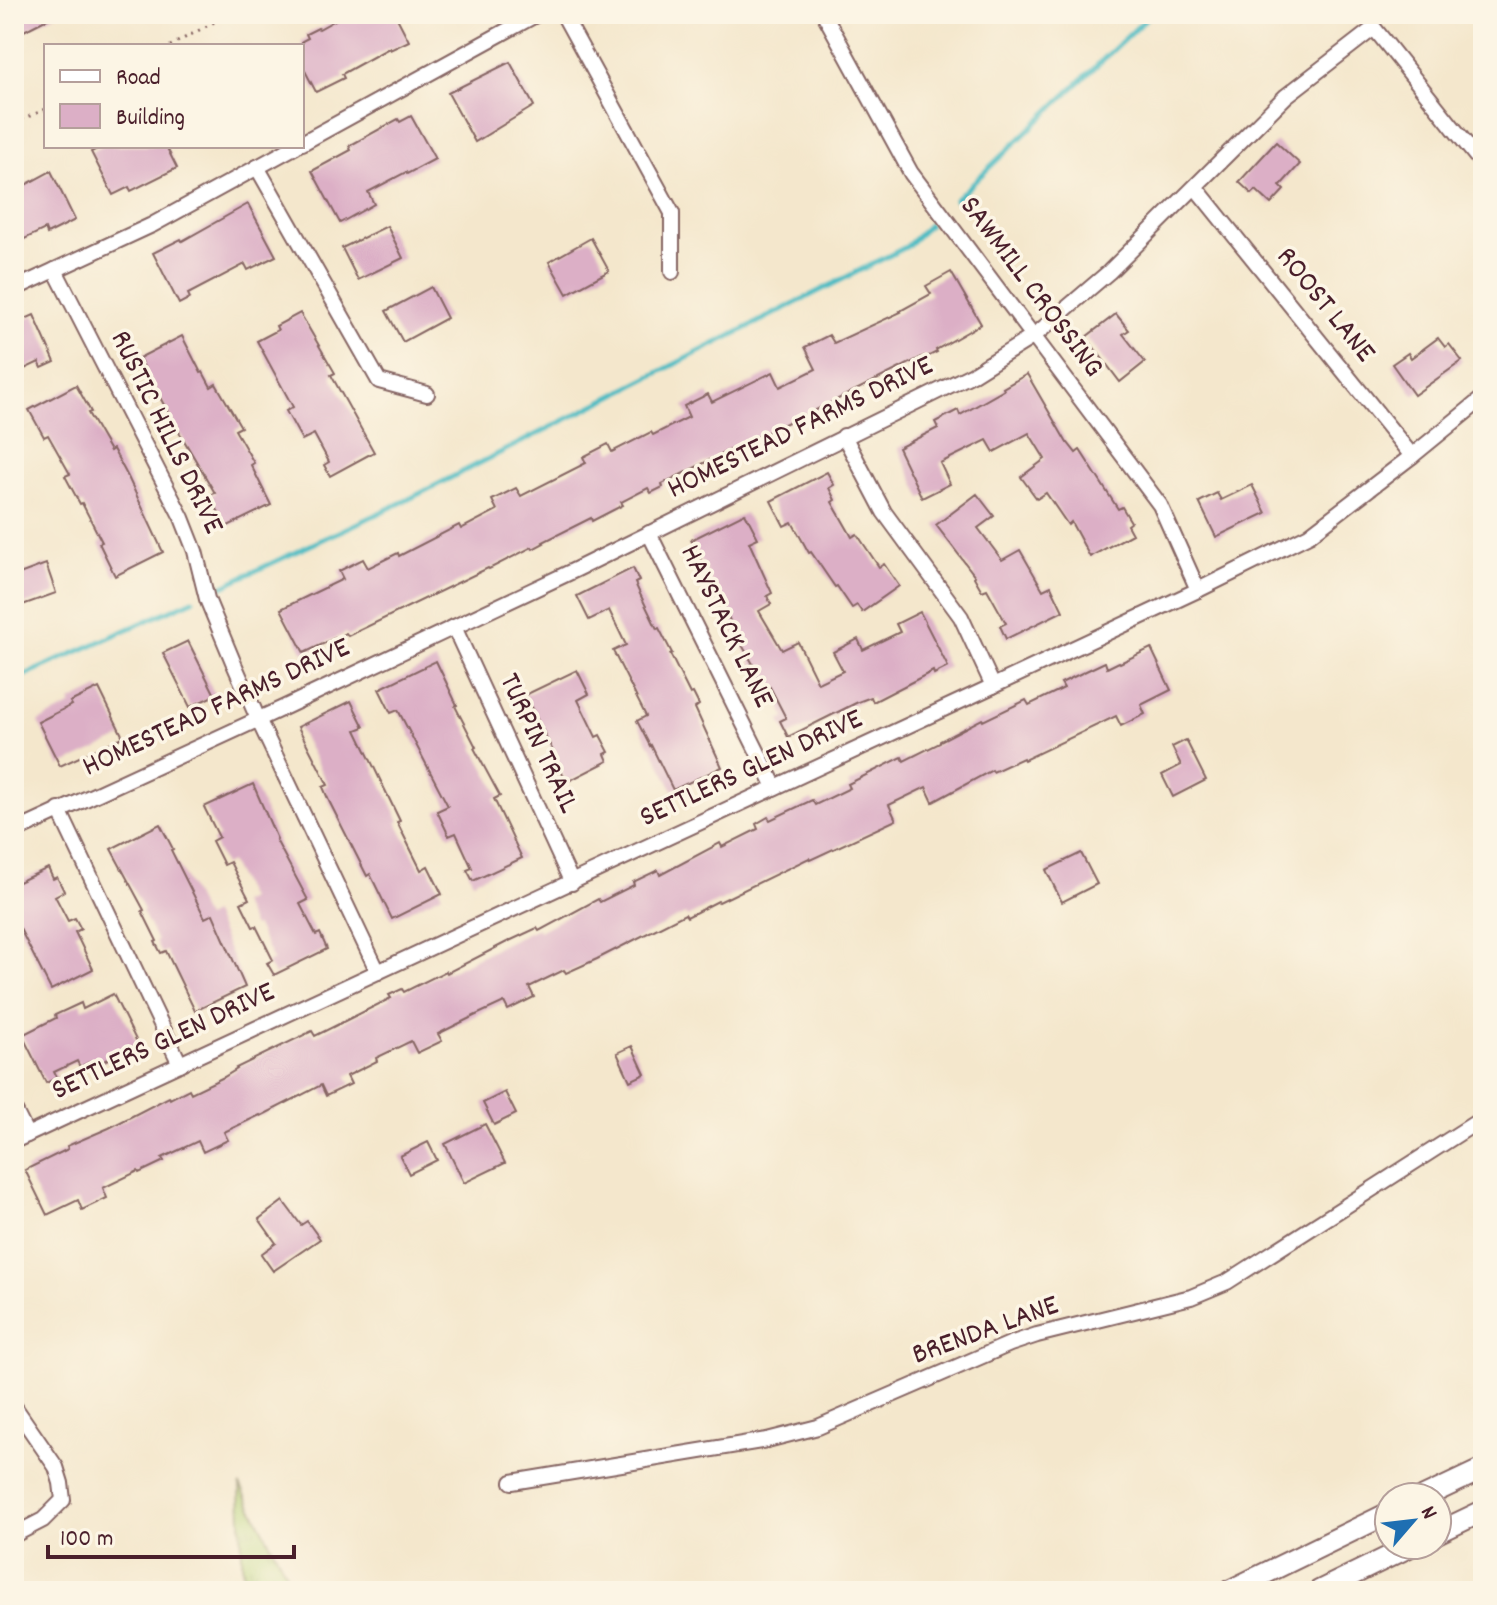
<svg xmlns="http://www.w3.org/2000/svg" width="1497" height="1605" viewBox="0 0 1497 1605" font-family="Dekko,sans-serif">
  <defs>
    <pattern id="grass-tufts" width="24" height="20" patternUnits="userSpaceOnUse" patternTransform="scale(2)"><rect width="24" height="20" fill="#b5d278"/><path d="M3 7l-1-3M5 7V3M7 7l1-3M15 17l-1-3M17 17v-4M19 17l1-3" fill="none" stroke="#9db468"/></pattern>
  </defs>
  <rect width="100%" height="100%" fill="#fcf5e5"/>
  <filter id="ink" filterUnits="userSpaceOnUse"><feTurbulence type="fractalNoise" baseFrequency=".0125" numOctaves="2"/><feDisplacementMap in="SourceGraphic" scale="16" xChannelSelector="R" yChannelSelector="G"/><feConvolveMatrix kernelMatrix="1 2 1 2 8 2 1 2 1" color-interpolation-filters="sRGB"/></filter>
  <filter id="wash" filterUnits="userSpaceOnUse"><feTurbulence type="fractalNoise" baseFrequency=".006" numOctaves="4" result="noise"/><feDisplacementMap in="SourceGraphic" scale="32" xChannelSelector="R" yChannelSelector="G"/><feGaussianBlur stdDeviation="1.8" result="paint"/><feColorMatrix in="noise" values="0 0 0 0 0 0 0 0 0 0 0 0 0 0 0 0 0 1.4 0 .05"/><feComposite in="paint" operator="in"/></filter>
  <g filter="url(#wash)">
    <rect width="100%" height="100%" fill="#f4e7cc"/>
    <polygon fill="url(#grass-tufts)" stroke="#807852" stroke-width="2" points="240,1485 295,1591 243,1591"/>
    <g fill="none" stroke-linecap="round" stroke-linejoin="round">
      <g stroke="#4dbcc3" stroke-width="5">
        <polyline points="955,200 1151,14"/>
        <polyline points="223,586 409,499 906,247 929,225"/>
        <polyline points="14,680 193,600"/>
      </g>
    </g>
    <g id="blocks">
      <g fill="#dcafc6">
        <polygon points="14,14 57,14 14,36"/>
        <polygon points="346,14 395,14 409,41 390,50 389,48 342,74 344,78 316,92 302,65 302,41 308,38 306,34 318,28 319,29"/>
        <polygon points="510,62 534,106 475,142 448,93"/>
        <polygon points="411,116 435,159 407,174 406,172 368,192 374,204 340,223 312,171 351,150 349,146 398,119 400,122"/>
        <polygon points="1276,142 1300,164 1280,186 1284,190 1271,204 1256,190 1252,194 1239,182"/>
        <polygon points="103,146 166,146 177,168 131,191 129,187 113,195 91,152"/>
        <polygon points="51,171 75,220 47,234 45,229 14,244 14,191"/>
        <polygon points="248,204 276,256 248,270 245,264 188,294 190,298 179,304 153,253 181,239 182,241"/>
        <polygon points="387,226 403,258 358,280 342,248"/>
        <polygon points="591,238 609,271 567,294 549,262"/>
        <polygon points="951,272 981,324 936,350 937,352 925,358 924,356 802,417 801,416 740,445 662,484 663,487 651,493 648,488 621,502 623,505 592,521 591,518 543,542 544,543 533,549 532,547 489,569 488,568 348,636 346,633 304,653 281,609 343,579 339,571 363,559 368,568 398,553 399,556 459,525 461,529 497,510 492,500 516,488 521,496 586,463 583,457 608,444 612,452 651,432 653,435 689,417 684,406 708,394 712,402 773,372 780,387 816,369 805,347 829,335 834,343 901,312 900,311 931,294 926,286"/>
        <polygon points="431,287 447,318 403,342 386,311"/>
        <polygon points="300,313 335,373 331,375 374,452 330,476 324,465 329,462 314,434 302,440 286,411 293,407 257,341 278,330 276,326"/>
        <polygon points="1116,314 1129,330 1123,334 1145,362 1120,382 1086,337"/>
        <polygon points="34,315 55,362 42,368 39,362 14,374 14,324"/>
        <polygon points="182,336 201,373 203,372 211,387 216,384 241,427 235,430 254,463 251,465 271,505 226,527 210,495 215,493 172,420 139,358"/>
        <polygon points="1438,338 1445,347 1449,344 1462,361 1414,395 1392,364 1408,353 1411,358"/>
        <polygon points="1027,374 1067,443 1068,443 1076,453 1080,450 1118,509 1122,507 1131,522 1127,525 1132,534 1090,557 1071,522 1068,525 1046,493 1037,499 1021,477 1045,459 1029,433 994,452 987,440 940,463 950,484 922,498 898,448 938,428 935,422 958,410 960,415 1004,390 1003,388"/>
        <polygon points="76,385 91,412 88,413 110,451 113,449 128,477 163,552 115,576 99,543 102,542 82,503 80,504 65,476 70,474 48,435 44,437 29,410"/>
        <polygon points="827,472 834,485 829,488 835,500 832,502 852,537 857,534 879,567 884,564 899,586 862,612 857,605 852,608 837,586 835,587 811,552 809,553 792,522 784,526 771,501"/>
        <polygon points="1252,485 1266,513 1216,537 1199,502 1217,493 1221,500"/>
        <polygon points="977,494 994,516 978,528 1002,560 1020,550 1043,590 1051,586 1063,611 1006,639 1000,626 1006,623 987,589 982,591 974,577 975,576 936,525"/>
        <polygon points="745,513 758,538 749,542 772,593 767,596 771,604 759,611 782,650 798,642 818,683 843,671 833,652 858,639 863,650 900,632 896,624 920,612 948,667 934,674 933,671 873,702 871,697 858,702 788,737 780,721 786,718 770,687 763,690 751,665 753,664 734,631 724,606 691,540"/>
        <polygon points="46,564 56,593 14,608 14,576"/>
        <polygon points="633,568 639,581 635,583 640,594 657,629 659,628 672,653 670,654 690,694 693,693 699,705 695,708 722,767 673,790 651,745 650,746 637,721 646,716 613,651 626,645 609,610 589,620 577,596"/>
        <polygon points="188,641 215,695 190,707 163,653"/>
        <polygon points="1151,648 1171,690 1141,705 1145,714 1121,726 1116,716 1024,760 1023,758 993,772 992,770 933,802 926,787 889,805 896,820 810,860 809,858 719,902 718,901 687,917 685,914 597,959 566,973 564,970 529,987 534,997 508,1010 504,1002 474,1016 438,1034 442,1041 417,1053 411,1041 376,1058 377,1061 347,1076 351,1084 326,1096 321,1085 261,1116 260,1115 224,1132 228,1140 203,1152 198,1141 162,1158 164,1161 139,1173 138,1171 103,1188 107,1198 82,1210 78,1200 47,1215 25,1170 68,1149 67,1146 109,1128 169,1097 170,1099 189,1089 191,1093 224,1077 237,1069 236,1068 312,1031 315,1036 391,998 389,995 402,989 404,992 446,971 447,973 507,942 537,928 539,931 598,899 600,902 634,885 633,882 658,870 660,875 720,843 722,847 758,829 756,824 768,817 770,820 812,800 815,805 850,788 848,784 902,757 904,761 940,743 940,741 982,719 983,721 1026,700 1029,705 1064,688 1061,683 1086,671 1105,662 1107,668 1119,662 1120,663"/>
        <polygon points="436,661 457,705 455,706 476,747 474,748 500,796 494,799 522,858 473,881 467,870 472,868 456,833 449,836 437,811 448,806 398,710 391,713 379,689"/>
        <polygon points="577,670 589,694 578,700 596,737 600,735 609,752 605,754 608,761 567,782 561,771 557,773 551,760 556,757 531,707 527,709 521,697"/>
        <polygon points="99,688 123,737 60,766 38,722 72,705 70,702"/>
        <polygon points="351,701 364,727 356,730 400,821 397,822 421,870 428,866 442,894 392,919 370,874 367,876 329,801 323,787 328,785 298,727"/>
        <polygon points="1186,740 1206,780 1173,797 1162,775 1181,765 1172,747"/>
        <polygon points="253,784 277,839 276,840 308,900 300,904 316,935 320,933 327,949 274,975 267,963 273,960 256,926 253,927 241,903 249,899 230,862 224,865 212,841 219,837 204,807"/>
        <polygon points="160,824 173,849 171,850 205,918 213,914 245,987 195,1011 166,951 161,953 155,942 157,941 142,911 144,910 111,849"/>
        <polygon points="1081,853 1097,884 1062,902 1046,870"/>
        <polygon points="48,868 53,879 57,877 64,891 55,896 68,921 75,918 81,929 75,932 93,969 51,990 14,917 14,884"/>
        <polygon points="113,994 138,1044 94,1066 92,1061 80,1067 77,1061 54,1072 57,1078 46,1083 22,1035 56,1018 55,1015 81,1003 83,1009"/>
        <polygon points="632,1046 645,1074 630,1081 617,1053"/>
        <polygon points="505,1092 516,1114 494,1125 483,1103"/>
        <polygon points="485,1124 505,1163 464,1183 445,1144"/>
        <polygon points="428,1142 437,1160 409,1174 400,1156"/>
        <polygon points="283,1201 301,1225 307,1221 320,1239 273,1271 261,1254 276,1243 259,1219"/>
      </g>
    </g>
  </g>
  <g filter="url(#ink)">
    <use href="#blocks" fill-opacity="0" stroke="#866563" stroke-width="2"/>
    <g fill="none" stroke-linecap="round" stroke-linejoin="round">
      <g stroke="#866563" stroke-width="18">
        <g id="minor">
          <polyline points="563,14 672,213 672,272"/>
          <polyline points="824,14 911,173 1160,505 1198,590"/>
          <polyline points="302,143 537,14"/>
          <polyline points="257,167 379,381 427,394"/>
          <polyline points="1196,188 1412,456"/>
          <polyline points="55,270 182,518 195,551 207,599 234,664 258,719 378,972"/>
          <polyline points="14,289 152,225 296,146"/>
          <polyline points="844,436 884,512 961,617 993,686"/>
          <polyline points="649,533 775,787"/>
          <polyline points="454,627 572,883"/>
          <polyline points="59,810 180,1064"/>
          <polyline points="14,832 285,707 577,569 973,374 1034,336 1109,272 1286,96 1374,28 1483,165"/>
          <polyline points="14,1109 27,1135"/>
          <polyline points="14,1141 993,686 1198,590 1309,535 1412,456 1483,398"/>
          <polyline points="14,1406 56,1467 61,1483 63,1500 43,1520 14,1535"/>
          <polyline points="512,1482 767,1440 818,1427 1010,1344 1037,1335 1191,1297 1227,1282 1483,1118"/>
        </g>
      </g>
      <g stroke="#866563" stroke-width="24">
        <g id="secondary">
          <polyline points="1424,1497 1483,1469"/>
          <polyline points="1437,1533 1483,1511"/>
          <polyline points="1229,1591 1389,1513"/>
          <polyline points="1319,1591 1413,1545"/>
        </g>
      </g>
      <g stroke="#866563" stroke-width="3" stroke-dasharray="2 6" stroke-linecap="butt">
        <polyline points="170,46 229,14"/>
        <polyline points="14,123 46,109"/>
      </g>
      <use href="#minor" stroke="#fff" stroke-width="14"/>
      <use href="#secondary" stroke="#fff" stroke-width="20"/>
    </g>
  </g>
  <g text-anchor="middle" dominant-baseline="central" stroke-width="7" stroke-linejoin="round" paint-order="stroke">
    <g font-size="30" fill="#4a1f2b" stroke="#fcf5e5">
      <text transform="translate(1030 288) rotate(53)">SAWMILL CROSSING</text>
      <text transform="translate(1324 306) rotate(51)">ROOST LANE</text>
      <text transform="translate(801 429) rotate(-26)">HOMESTEAD FARMS DRIVE</text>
      <text transform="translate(165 433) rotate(64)">RUSTIC HILLS DRIVE</text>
      <text transform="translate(725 627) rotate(64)">HAYSTACK LANE</text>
      <text transform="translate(217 709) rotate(-25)">HOMESTEAD FARMS DRIVE</text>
      <text transform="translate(537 744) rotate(65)">TURPIN TRAIL</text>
      <text transform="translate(752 770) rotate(-25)">SETTLERS GLEN DRIVE</text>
      <text transform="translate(164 1043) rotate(-25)">SETTLERS GLEN DRIVE</text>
      <text transform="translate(986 1332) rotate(-20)">BRENDA LANE</text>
    </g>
  </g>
  <rect width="1497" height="1605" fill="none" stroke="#fcf5e5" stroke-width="48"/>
  <rect x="44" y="44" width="260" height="104" fill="#fcf5e5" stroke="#b59f9b" stroke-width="2"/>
  <rect x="60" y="70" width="40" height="12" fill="#ffffff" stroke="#b59f9b" stroke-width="2"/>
  <text x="116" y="84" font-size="24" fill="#4a1f2b">Road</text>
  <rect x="60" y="104" width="40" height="24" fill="#dcafc6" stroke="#b59f9b" stroke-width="2"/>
  <text x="116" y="124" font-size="24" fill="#4a1f2b">Building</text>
  <g transform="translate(1413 1521) rotate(62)"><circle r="38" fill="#fcf5e5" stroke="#b59f9b" stroke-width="2"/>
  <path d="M0-6L14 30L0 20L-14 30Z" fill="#1f6fb2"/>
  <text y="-12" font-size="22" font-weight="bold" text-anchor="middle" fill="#4a1f2b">N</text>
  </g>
  <path d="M48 1545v12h246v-12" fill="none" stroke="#4a1f2b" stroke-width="4"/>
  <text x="60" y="1545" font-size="24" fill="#4a1f2b" stroke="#fcf5e5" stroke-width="6" paint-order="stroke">100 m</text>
</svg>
